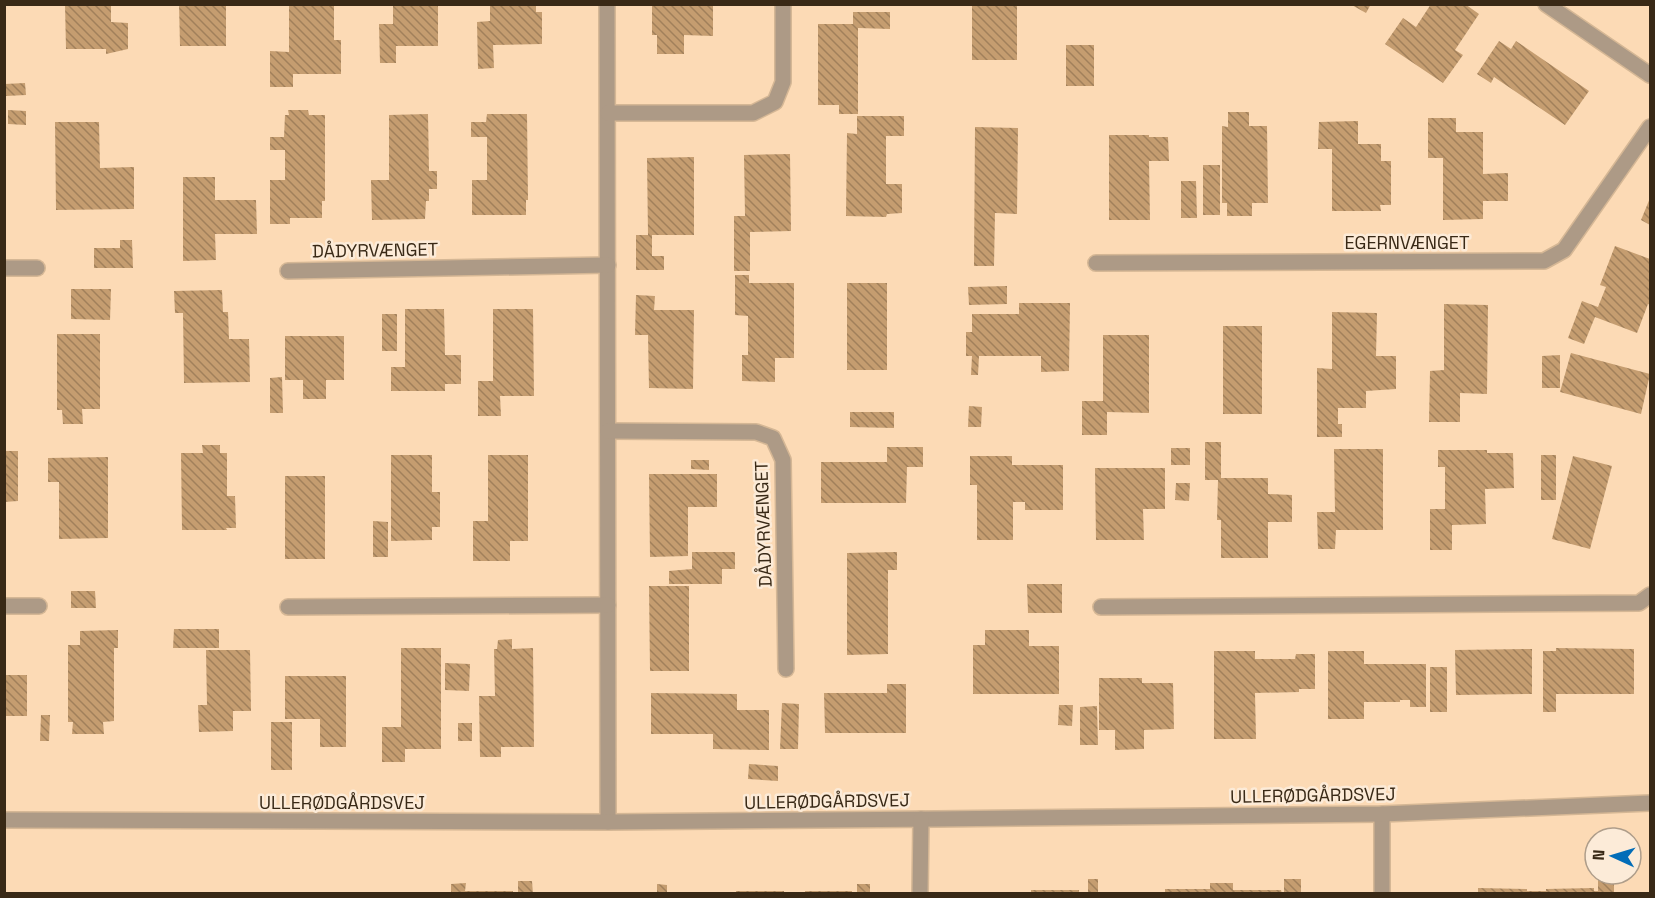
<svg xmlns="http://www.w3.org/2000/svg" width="1655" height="898" viewBox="0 0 1655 898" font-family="'Space Grotesk',sans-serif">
  <defs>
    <pattern id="building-back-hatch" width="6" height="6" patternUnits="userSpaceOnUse" patternTransform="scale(1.5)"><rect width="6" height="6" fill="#c59d70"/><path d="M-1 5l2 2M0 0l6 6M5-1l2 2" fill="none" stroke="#a1805b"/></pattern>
  </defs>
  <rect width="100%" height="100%" fill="#fcdab5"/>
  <g fill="url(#building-back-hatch)">
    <polygon points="65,4 111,4 111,22 128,23 128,49 106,54 106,49 66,49"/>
    <polygon points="179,4 226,4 226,46 180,46"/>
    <polygon points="393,4 438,4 438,46 396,46 396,63 380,63 379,24 393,24"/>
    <polygon points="490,4 536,4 536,12 542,12 542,44 493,45 494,68 478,69 477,22 490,21"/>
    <polygon points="652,4 713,4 713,36 684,35 684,54 657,54 657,35 652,35"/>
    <rect x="972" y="4" width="45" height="56"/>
    <polygon points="1350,4 1371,4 1366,13"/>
    <polygon points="1431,4 1465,4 1479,14 1455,50 1463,55 1443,83 1385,44 1403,18 1416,27"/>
    <polygon points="289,5 334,5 334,40 341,40 341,74 293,74 293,87 270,87 270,51 289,52"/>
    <polygon points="853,12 890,12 890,29 858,28 858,114 839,114 839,105 818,105 818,24 853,24"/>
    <polygon points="1499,41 1511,49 1516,41 1589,91 1565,125 1494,77 1491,83 1477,74"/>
    <rect x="1066" y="45" width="28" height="41"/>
    <polygon points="25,83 26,95 6,96 5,84"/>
    <polygon points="8,110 26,111 26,125 8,124"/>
    <polygon points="288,110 308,110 309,115 325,115 325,201 322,201 322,218 290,218 290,224 270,224 270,180 285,180 285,150 270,150 270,137 284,137 285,115 289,115"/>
    <polygon points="1228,112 1249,112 1249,126 1267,126 1268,203 1252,203 1252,216 1227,216 1227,203 1222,203 1222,126 1228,127"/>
    <polygon points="428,114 429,171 437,171 437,189 429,189 429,201 426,201 425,219 372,220 371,180 389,180 389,115"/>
    <polygon points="487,114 527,114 528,200 526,200 526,215 472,215 472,180 487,180 487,137 471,137 471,122 486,122"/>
    <polygon points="857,116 904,116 904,136 886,136 886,184 902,184 902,213 887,214 886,217 846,216 847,133 857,134"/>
    <polygon points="1428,118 1456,118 1456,132 1483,132 1483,174 1508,173 1508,201 1483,201 1483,219 1443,220 1443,158 1428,158"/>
    <polygon points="1358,121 1358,144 1381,144 1381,161 1391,161 1391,205 1380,205 1381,211 1332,211 1332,149 1318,149 1319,122"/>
    <polygon points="55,122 99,122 100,168 134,167 134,209 56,210"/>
    <polygon points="975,127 1018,128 1017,214 995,213 994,266 974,266"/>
    <polygon points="1109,135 1149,135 1149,137 1168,137 1169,161 1149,161 1150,220 1109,220"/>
    <polygon points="790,154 791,231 750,232 750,271 734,271 734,216 745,216 744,155"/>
    <polygon points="694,157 694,235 652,235 652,256 664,256 664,270 636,270 636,235 648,235 647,158"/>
    <rect x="1203" y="165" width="17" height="50"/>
    <polygon points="183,177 215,177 215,200 256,200 257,234 215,234 216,260 183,261"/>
    <polygon points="1181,181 1196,181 1197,218 1181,218"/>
    <polygon points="1650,198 1650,225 1641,220"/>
    <polygon points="120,240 132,240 133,268 94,268 94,248 120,248"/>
    <polygon points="1615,246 1650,259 1650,305 1648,304 1637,333 1595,317 1584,344 1568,338 1582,301 1598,307 1606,287 1600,285"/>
    <polygon points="735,275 749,275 749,283 794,283 794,358 775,358 775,382 742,381 742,355 748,355 748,316 735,315"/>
    <rect x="847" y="283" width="40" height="87"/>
    <polygon points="1007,286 1007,304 969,305 968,287"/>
    <polygon points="71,289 111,289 110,320 71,319"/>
    <polygon points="222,290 223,312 228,312 229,339 249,339 250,382 184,383 183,313 175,313 174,291"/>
    <polygon points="636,295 655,296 654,310 694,310 693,389 649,388 648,335 635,335"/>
    <polygon points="1019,303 1070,303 1069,371 1041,372 1041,356 979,356 978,375 971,375 972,356 966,356 966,332 972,332 972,314 1019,314"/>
    <polygon points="1444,304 1488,305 1487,394 1460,393 1460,422 1429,422 1430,371 1444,370"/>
    <polygon points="405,309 444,309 445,355 461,355 461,384 445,384 445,391 391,391 391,367 405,367"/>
    <polygon points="493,309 533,309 534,396 500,396 501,416 478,416 478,381 493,381"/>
    <polygon points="1332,312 1377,313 1376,356 1396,356 1396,389 1366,391 1366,408 1338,408 1338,424 1342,424 1342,437 1317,437 1317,368 1332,369"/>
    <rect x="382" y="314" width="15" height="37"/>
    <rect x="1223" y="326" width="39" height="88"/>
    <polygon points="57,334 100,334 100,409 82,409 83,424 63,424 62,410 57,410"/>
    <polygon points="1103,335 1149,335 1149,413 1107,412 1107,435 1082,435 1082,401 1103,401"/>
    <polygon points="285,336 344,336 344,380 326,380 326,399 303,399 303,380 285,380"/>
    <polygon points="1571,353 1650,374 1641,414 1560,392"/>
    <polygon points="1560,355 1560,388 1542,388 1542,356"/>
    <polygon points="282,377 283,413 270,413 270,378"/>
    <polygon points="969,406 982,407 981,427 968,427"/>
    <polygon points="850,412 894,412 894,428 850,427"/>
    <polygon points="1205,442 1221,442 1221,478 1268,478 1268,494 1292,495 1292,522 1268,522 1268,558 1221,558 1221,520 1217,520 1218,480 1205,480"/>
    <polygon points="202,445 220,445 220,453 227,453 227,496 235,496 236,528 226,528 227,530 182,530 181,453 203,453"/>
    <polygon points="887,447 923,447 923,467 907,467 906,503 821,503 821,462 887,462"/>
    <rect x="1171" y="448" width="19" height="17"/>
    <polygon points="1334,449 1383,449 1383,530 1336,530 1335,549 1318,549 1317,512 1335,512"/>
    <polygon points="1438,450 1487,450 1487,453 1513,453 1514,488 1485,489 1486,524 1452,525 1452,550 1430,550 1430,509 1445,509 1445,467 1438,467"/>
    <polygon points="4,451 18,451 18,501 4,502"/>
    <polygon points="391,455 432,455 432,492 440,492 440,527 432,527 432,540 391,541"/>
    <polygon points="488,455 528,455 528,541 510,541 510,561 473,561 473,521 488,521"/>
    <rect x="1541" y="455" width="15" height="45"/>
    <polygon points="970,456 1012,456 1012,465 1063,465 1063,510 1025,510 1025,502 1013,502 1013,540 977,540 977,485 970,485"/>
    <polygon points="1573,456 1612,466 1590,549 1552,539"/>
    <polygon points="108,457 108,538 59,539 59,482 48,482 48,458"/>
    <polygon points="691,460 709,460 709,470 691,469"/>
    <polygon points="1095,468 1165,468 1165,509 1143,509 1144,540 1096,540"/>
    <polygon points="649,474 717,474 717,507 688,507 688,556 650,557"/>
    <rect x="285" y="476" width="40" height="83"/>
    <polygon points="1176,483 1190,483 1189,501 1175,500"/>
    <polygon points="373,521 388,522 388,557 373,557"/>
    <polygon points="692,552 735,552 735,569 722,569 722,584 669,584 669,571 692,569"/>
    <polygon points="897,552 897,570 888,570 888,654 847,655 847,553"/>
    <polygon points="1027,584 1062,584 1062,613 1028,613"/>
    <polygon points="649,586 689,586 689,671 650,671"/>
    <polygon points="71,591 95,591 96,608 71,608"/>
    <polygon points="174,629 219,629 219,648 173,648"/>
    <polygon points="118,630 118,648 114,648 114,721 103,722 104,734 72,734 73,722 68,722 68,645 80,645 80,631"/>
    <polygon points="985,630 1029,630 1029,646 1059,646 1059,694 973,694 973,645 985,645"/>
    <polygon points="512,639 512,649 533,648 534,747 501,747 501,757 480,757 479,696 495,696 494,649 497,649 498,640"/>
    <polygon points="401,648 441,648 441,749 405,749 405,762 382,762 382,727 401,727"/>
    <polygon points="1556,648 1634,649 1634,694 1556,694 1556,712 1543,712 1543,651 1556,651"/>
    <polygon points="1532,649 1532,694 1456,695 1455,650"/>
    <polygon points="206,650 250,650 251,711 233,711 233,731 199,732 198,705 207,705"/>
    <polygon points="1214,651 1255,651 1255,659 1295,659 1296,654 1315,654 1315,689 1299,689 1299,692 1255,693 1256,739 1214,739"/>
    <polygon points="1328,651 1364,651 1364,664 1426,664 1426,707 1410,707 1410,700 1400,700 1400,702 1364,702 1364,719 1328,719"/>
    <polygon points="445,663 470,664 469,691 445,690"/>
    <rect x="1430" y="667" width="17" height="45"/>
    <rect x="4" y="675" width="23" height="41"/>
    <polygon points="285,676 346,676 346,747 320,747 320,719 285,719"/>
    <polygon points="1099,678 1142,678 1142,683 1173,683 1174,729 1144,730 1144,749 1115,750 1115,730 1099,730"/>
    <polygon points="887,684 906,684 906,733 825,733 824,693 887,693"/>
    <polygon points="651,693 737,694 737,710 769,710 769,750 713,749 713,734 651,734"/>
    <polygon points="782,703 799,704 798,749 780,749"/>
    <polygon points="1059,705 1073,705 1072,726 1058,725"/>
    <polygon points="1097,706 1098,745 1080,745 1080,707"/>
    <polygon points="41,715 50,715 49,741 40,741"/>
    <rect x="271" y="722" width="21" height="48"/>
    <rect x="458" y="723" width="14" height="18"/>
    <polygon points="749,764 778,766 778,781 748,779"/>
    <polygon points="1598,878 1614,878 1614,894 1478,894 1478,888 1527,889 1527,891 1546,891 1546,889 1594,888 1594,891 1598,891"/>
    <rect x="1088" y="879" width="10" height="15"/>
    <rect x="1284" y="879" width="17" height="15"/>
    <polygon points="518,881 532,881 533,894 518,894"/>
    <polygon points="466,883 465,891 513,891 513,894 451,894 451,884"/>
    <polygon points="1210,883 1233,883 1233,890 1281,890 1282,894 1165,894 1165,889 1210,889"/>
    <polygon points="657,884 667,885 667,894 657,894"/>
    <rect x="857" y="884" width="13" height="10"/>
    <rect x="1031" y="890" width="48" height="4"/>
    <rect x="736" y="891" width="48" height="3"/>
    <rect x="805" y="891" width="47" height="3"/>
  </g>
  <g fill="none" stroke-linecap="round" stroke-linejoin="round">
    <g stroke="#d5b795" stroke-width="18">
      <g id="minor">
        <polyline points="607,4 608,822"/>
        <polyline points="1546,4 1650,75"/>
        <polyline points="608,113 753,113 775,102 783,82 783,4"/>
        <polyline points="1096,263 1544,261 1564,250 1650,127"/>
        <polyline points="4,268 37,268"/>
        <polyline points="288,271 608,265"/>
        <polyline points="608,431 756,432 773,438 783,460 786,669"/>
        <polyline points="4,606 39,606"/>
        <polyline points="288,607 608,605"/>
        <polyline points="1101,607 1639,603 1650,595"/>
        <polyline points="1382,814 1382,894"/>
        <polyline points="4,820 608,822 937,819 1382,814 1650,803"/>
        <polyline points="920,894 921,819"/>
      </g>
    </g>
    <use href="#minor" stroke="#ad9a86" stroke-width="15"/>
  </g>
  <g text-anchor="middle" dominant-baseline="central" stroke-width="5" stroke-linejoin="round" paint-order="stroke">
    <g font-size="18" fill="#392916" stroke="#fcebd8">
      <text x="1407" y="242">EGERNVÆNGET</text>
      <text transform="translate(375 250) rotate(-1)">DÅDYRVÆNGET</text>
      <text transform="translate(763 524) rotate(-92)">DÅDYRVÆNGET</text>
      <text transform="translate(1313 795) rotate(-1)">ULLERØDGÅRDSVEJ</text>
      <text transform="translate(827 801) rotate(-1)">ULLERØDGÅRDSVEJ</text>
      <text x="342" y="802">ULLERØDGÅRDSVEJ</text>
    </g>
  </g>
  <rect width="1655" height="898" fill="none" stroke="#392916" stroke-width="12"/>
  <g transform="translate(1613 856) rotate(274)"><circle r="28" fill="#fcebd8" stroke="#ae9d8a" stroke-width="1.5"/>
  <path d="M0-4.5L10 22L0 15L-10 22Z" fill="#026db8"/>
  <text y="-9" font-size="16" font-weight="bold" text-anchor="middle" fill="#392916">N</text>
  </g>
</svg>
